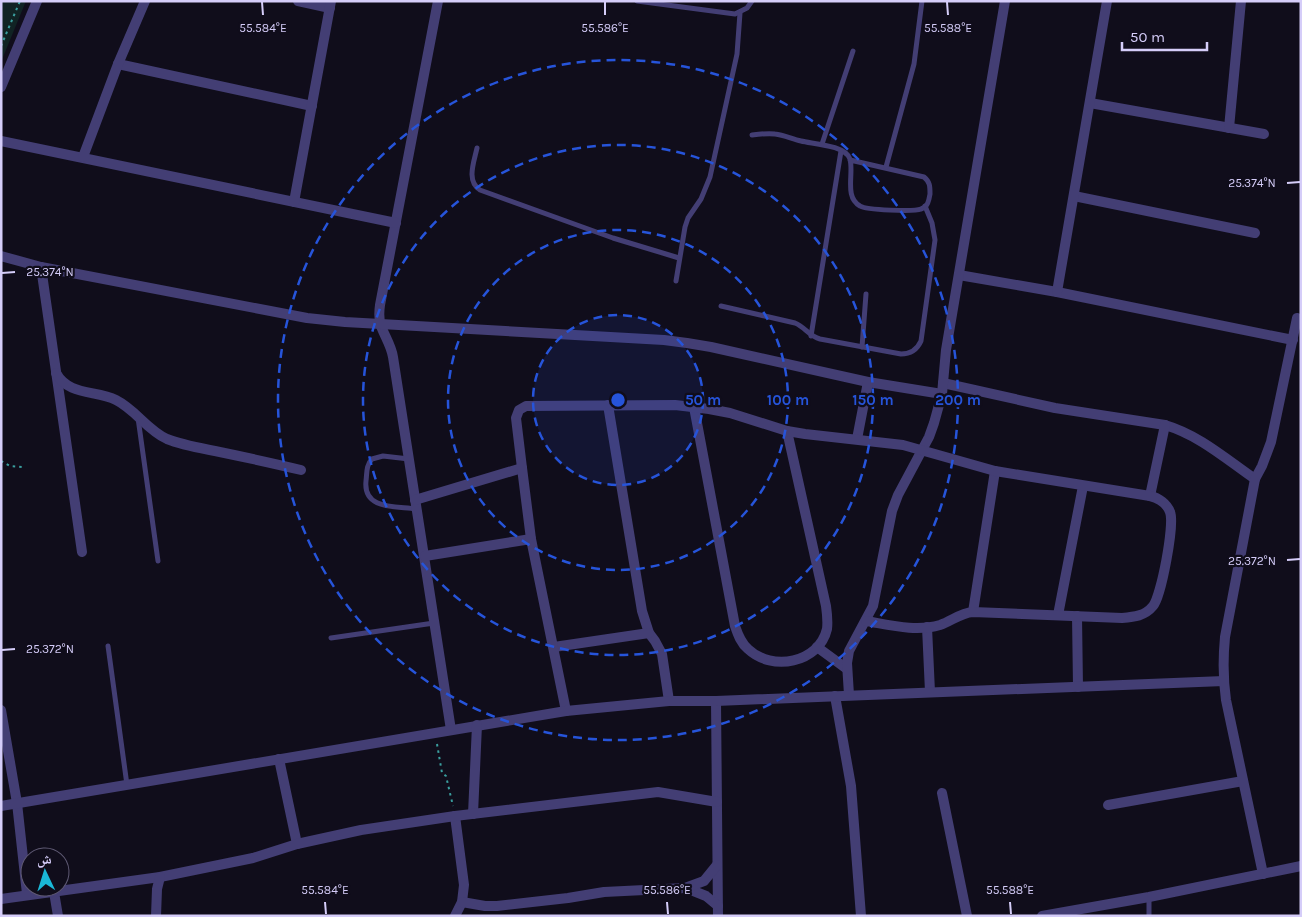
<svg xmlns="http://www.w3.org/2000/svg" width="1302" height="917" viewBox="0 0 1302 917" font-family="Karla,'Noto Naskh Arabic',sans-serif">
  <rect width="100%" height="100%" fill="#100d1b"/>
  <polygon fill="#112324" points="1,1 26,1 1,62"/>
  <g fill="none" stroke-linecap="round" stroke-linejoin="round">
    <g stroke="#3a9f9f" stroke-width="2" stroke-dasharray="2.5 4" stroke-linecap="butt">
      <polyline points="1,46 20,1"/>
      <polyline points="1,461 10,466 23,467"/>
      <polyline points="437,744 442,773 446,776 453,806"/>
    </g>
    <g stroke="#433e74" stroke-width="5">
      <polyline points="637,1 735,14 747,8 752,1"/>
      <path d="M 752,135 C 760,134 768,133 775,134 C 784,135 792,139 801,141 C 813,144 845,145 850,159 C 854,174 844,197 860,206 C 866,210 914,212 921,209 C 928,207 929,200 930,194 C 930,186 930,182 924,177 L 850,160"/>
      <polyline points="822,144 853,51"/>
      <path d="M 477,148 C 474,162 466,181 480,190 L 613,238 L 679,258"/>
      <polyline points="886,167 914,64 922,1"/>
      <polyline points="676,281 685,227 688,218 701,199 710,177 737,54 740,13"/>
      <path d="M 721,306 L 795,323 C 805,327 809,336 820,339 L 901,354 C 911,354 917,350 921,341 L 935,240 L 932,223 L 925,206"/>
      <polyline points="811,336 841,151"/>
      <polyline points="862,347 866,294"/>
      <polyline points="138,418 158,561"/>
      <path d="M 409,459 L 383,456 L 372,459 C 366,465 367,473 366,481 C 363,510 396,506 416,509"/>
      <polyline points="331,638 434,623"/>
      <polyline points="108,646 127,785"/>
      <polyline points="1149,916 1149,897"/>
    </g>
    <g stroke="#433e74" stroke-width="10">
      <polyline points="298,1 330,8"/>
      <path d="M 438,1 L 380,305 C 379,312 379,320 381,326 C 385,337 391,345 393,357 L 451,730"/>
      <polyline points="118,64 312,106"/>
      <polyline points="1,87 37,1"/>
      <polyline points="1090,103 1264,134"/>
      <polyline points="1229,128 1241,1"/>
      <polyline points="1,141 396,223"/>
      <polyline points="83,157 118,64 145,1"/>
      <polyline points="1074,196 1255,233"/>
      <polyline points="294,202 331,1"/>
      <polyline points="1,256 41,267 307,318 345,322 664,340 687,343 711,347 868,382 942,394"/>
      <polyline points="41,267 82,552"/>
      <polyline points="959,275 1057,292 1293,340"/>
      <polyline points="1057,292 1107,1"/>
      <path d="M 56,373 C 69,396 95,390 116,400 C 136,410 147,430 167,439 C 182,445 200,448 215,451 C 244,457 272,463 301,470"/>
      <path d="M 943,383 L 1055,408 L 1165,425 C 1199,435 1226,459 1255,479"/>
      <polyline points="608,405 642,611 649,633 655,641 662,654 669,701"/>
      <path d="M 694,407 L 735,626 C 738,635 741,643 748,649 C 772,672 819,663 827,629 C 828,621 827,613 826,606 L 787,431"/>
      <polyline points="857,439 868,382"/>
      <polyline points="1150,496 1165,425"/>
      <polyline points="415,500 522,468"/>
      <polyline points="425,556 531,539"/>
      <polyline points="973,612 995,471"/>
      <polyline points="1058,615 1083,486"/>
      <polyline points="1077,616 1078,687"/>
      <polyline points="927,627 930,692"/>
      <polyline points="554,647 649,633"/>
      <polyline points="817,647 847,669"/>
      <polyline points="849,695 847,663 849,651 873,606 892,511 898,495 929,437 934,423 942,394 946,350 1005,1"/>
      <polyline points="835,696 851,786 861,916"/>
      <polyline points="716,701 718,916"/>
      <polyline points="1,710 17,803 27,894"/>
      <path d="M 566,711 L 531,539 L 522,468 L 516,418 L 519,410 L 526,406 L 675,405 L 709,409 L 730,413 L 787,431 L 805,434 L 903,445 L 995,471 L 1150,496 C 1159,498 1167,504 1170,512 C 1175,524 1161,597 1153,606 C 1145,616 1134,617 1122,618 L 973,612 C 960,613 952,621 940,625 C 916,632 890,625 866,621"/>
      <polyline points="279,759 297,844"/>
      <polyline points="942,793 967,916"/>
      <polyline points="1108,805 1243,781"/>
      <polyline points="1,806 566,711 669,701 716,701 1224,681"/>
      <polyline points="473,814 477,725"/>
      <polyline points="455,816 464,885 462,902 455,916"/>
      <path d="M 1263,874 L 1226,700 C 1223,679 1223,658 1225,637 L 1255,479 L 1262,466 L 1271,442 L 1297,318"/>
      <polyline points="686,888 706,896 718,906"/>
      <polyline points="54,892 58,916"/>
      <polyline points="1,899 160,877 253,858 297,844 361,830 455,816 658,792 717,802"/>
      <polyline points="462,902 485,906 497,906 568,898 604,892 685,888 704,881 717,865"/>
      <polyline points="156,916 157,889 160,877"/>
      <polyline points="1042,916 1149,897 1301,866"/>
    </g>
  </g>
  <path fill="none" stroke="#d5cdf9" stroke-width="2" d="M 262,2 L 263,15M 605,2 L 605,15M 947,2 L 948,15M 1287,183 L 1300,182M 2,273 L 15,272M 1287,560 L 1300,559M 2,650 L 15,649M 325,902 L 326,914M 667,902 L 668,914M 1010,902 L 1011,914"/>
  <circle cx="618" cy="400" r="85" fill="#2654da" fill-opacity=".12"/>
  <g fill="none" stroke="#2654da" stroke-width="2.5" stroke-dasharray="9 6">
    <circle cx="618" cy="400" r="85"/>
    <circle cx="618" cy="400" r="170"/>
    <circle cx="618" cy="400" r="255"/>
    <circle cx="618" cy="400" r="340"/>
  </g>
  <g font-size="12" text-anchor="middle" fill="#d5cdf9" stroke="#100d1b" stroke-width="4.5" stroke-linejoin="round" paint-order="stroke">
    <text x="263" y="32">55.584°E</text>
    <text x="605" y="32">55.586°E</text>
    <text x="948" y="32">55.588°E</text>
    <text x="1252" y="187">25.374°N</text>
    <text x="50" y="276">25.374°N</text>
    <text x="1252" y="565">25.372°N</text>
    <text x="50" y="653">25.372°N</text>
    <text x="325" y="894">55.584°E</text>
    <text x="667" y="894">55.586°E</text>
    <text x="1010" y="894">55.588°E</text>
  </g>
  <circle cx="618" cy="400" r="8" fill="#2654da" stroke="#100d1b" stroke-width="2.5"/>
  <g font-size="15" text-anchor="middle" font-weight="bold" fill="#2654da" stroke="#100d1b" stroke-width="4.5" stroke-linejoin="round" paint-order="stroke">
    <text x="703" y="405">50 m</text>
    <text x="788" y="405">100 m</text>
    <text x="873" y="405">150 m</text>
    <text x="958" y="405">200 m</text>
  </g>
  <rect width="1302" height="917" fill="none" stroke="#d5cdf9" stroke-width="5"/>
  <g transform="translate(45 872) rotate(356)"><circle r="24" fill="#100d1b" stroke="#5f5a74"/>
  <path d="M0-4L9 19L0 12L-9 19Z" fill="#1ab8d7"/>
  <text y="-8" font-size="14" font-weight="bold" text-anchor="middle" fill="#d5cdf9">ش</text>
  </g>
  <path d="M1122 42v8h85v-8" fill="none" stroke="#d5cdf9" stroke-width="2.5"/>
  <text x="1130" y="42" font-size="15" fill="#d5cdf9" stroke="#100d1b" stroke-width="4" paint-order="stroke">50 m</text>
</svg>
